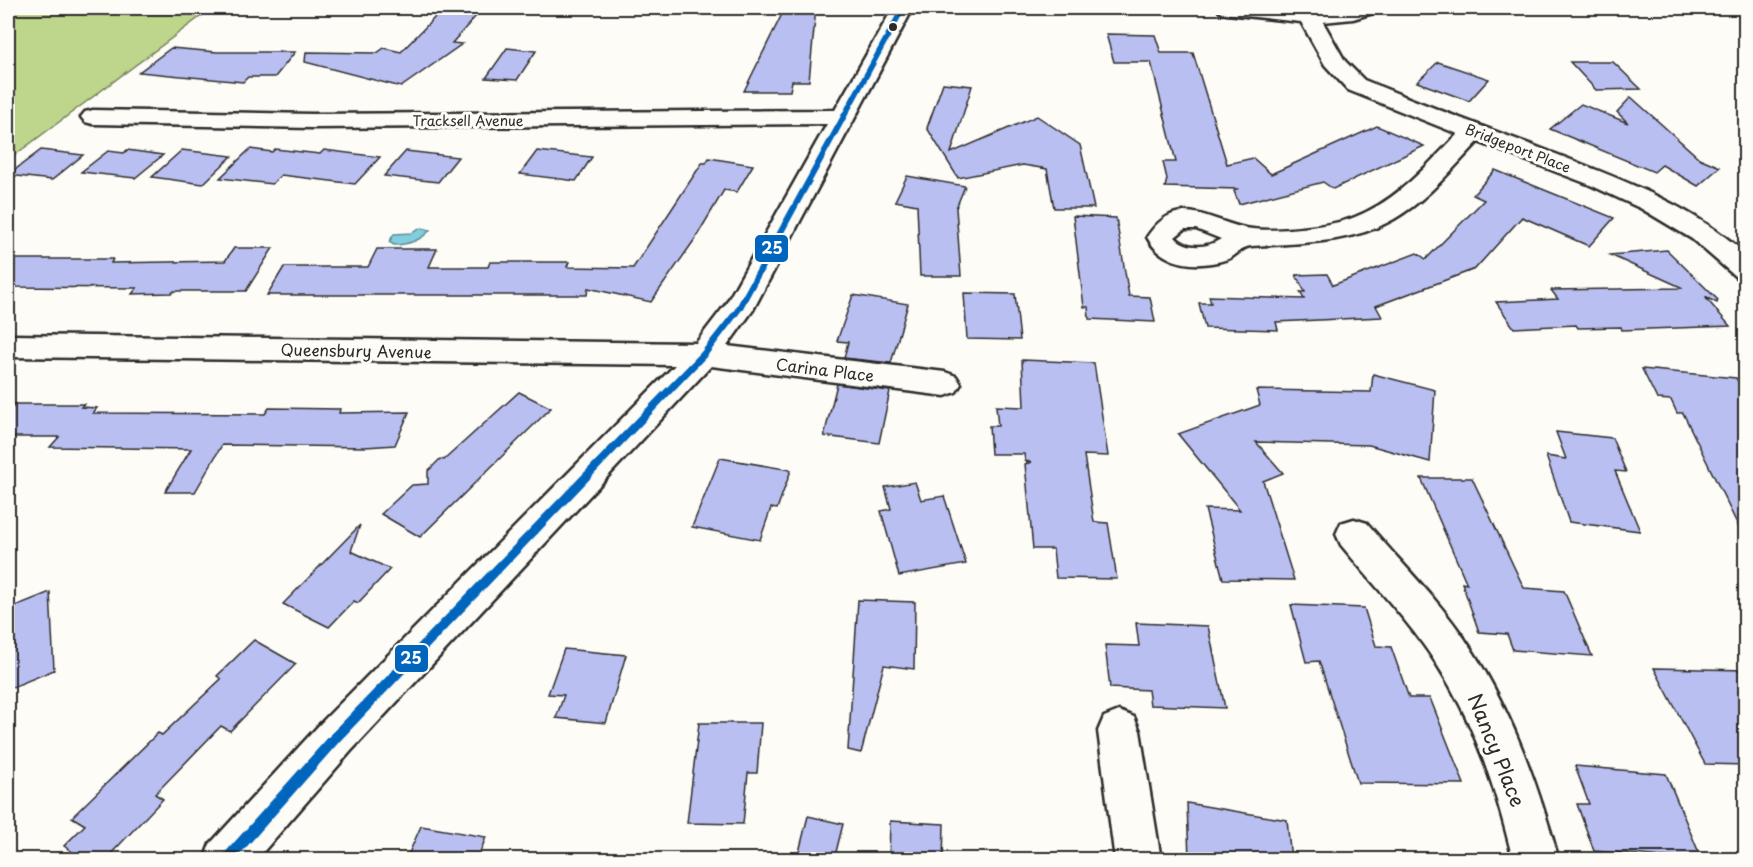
<svg xmlns="http://www.w3.org/2000/svg" width="1753" height="867" viewBox="0 0 1753 867" font-family="'Playpen Sans',sans-serif">
  <rect width="100%" height="100%" fill="#fdfcf7"/>
  <filter id="ink" filterUnits="userSpaceOnUse"><feTurbulence type="fractalNoise" baseFrequency=".0167" numOctaves="2"/><feDisplacementMap in="SourceGraphic" scale="12" xChannelSelector="R" yChannelSelector="G"/><feConvolveMatrix kernelMatrix="1 2 1 2 8 2 1 2 1" color-interpolation-filters="sRGB"/></filter>
  <g filter="url(#ink)">
    <polygon fill="#bed58c" stroke="#74805c" stroke-width="1.5" points="8,8 212,8 8,160"/>
    <path fill="#81cedf" stroke="#5f8d97" stroke-width="1.5" d="M 421,228 L 430,230 C 422,240 407,245 394,245 L 389,242 L 394,234 L 412,233 Z"/>
    <g fill="#b9bff1" stroke="#2b2b2b" stroke-width="1.5">
      <polygon points="785,8 816,8 809,81 792,81 790,91 744,91"/>
      <polygon points="440,12 477,15 452,43 462,44 401,87 305,62 306,52 377,53 384,48 401,52"/>
      <polygon points="1106,34 1155,35 1161,53 1193,53 1227,164 1253,158 1271,174 1377,126 1424,146 1333,189 1323,182 1239,204 1234,191 1237,189 1165,187 1167,179 1163,162 1176,162 1151,62 1114,62"/>
      <polygon points="171,48 217,52 295,52 275,77 248,77 243,82 139,72"/>
      <polygon points="507,48 536,51 517,80 486,78"/>
      <polygon points="1438,62 1489,79 1469,101 1417,82"/>
      <polygon points="1570,62 1613,62 1641,89 1596,90"/>
      <polygon points="943,83 972,86 951,153 1037,116 1080,145 1094,208 1054,208 1047,169 1023,165 958,178 927,128"/>
      <polygon points="1631,97 1699,158 1720,167 1698,186 1662,165 1654,172 1550,129 1581,104 1628,123 1617,112"/>
      <polygon points="250,149 272,152 275,149 320,154 324,150 380,157 355,184 281,175 272,184 220,178"/>
      <polygon points="41,150 83,155 52,180 8,175"/>
      <polygon points="127,150 163,155 135,178 81,172 108,151 124,153"/>
      <polygon points="182,150 232,156 203,184 152,177"/>
      <polygon points="406,151 458,157 438,182 384,176"/>
      <polygon points="537,151 592,157 576,181 520,174"/>
      <polygon points="709,158 753,165 737,192 724,190 695,239 651,302 588,288 587,295 267,295 284,267 368,267 377,249 437,249 429,267 488,267 490,262 569,262 567,267 633,268 702,163 706,163"/>
      <polygon points="1495,170 1614,218 1589,246 1522,217 1475,269 1376,306 1382,317 1276,322 1278,330 1205,328 1199,303 1211,303 1209,296 1304,299 1300,292 1305,292 1296,275 1327,274 1333,285 1417,253 1426,259 1484,200 1473,195"/>
      <polygon points="907,176 965,186 956,208 961,276 920,276 917,205 895,201"/>
      <polygon points="1073,216 1116,218 1129,296 1150,297 1155,322 1089,319 1088,307 1084,307"/>
      <polygon points="234,248 273,248 246,291 174,291 172,293 132,294 137,288 8,287 8,259 113,259 111,263 225,261"/>
      <polygon points="1667,250 1718,300 1717,303 1705,297 1730,326 1622,330 1621,327 1578,328 1576,325 1514,328 1496,302 1558,299 1551,290 1683,288 1610,255"/>
      <polygon points="964,293 1015,294 1020,340 967,339"/>
      <polygon points="853,295 908,304 891,363 844,358 848,342 837,341"/>
      <polygon points="1022,360 1094,363 1108,456 1084,455 1094,522 1108,523 1117,579 1056,578 1053,549 1033,549 1025,464 1032,462 1025,461 1024,454 991,454 989,426 998,426 996,406 1024,407"/>
      <polygon points="1642,369 1736,378 1746,394 1746,542 1683,413 1677,413 1671,400 1657,399"/>
      <polygon points="1373,374 1435,390 1430,462 1369,445 1256,442 1283,473 1263,481 1294,580 1223,579 1205,509 1240,510 1178,434 1260,405 1256,390 1371,392"/>
      <polygon points="837,384 890,391 879,443 824,436"/>
      <polygon points="519,392 551,408 420,537 381,514 412,485 428,484 428,471 440,459 444,460"/>
      <polygon points="15,404 84,404 81,407 97,408 93,413 265,414 269,408 340,409 339,413 409,412 395,445 365,447 222,445 195,492 165,492 191,449 50,447 59,437 8,437 8,414"/>
      <polygon points="1556,432 1612,438 1626,472 1615,471 1640,531 1569,522 1546,456 1566,459"/>
      <polygon points="720,458 791,470 777,509 771,508 760,540 692,527"/>
      <polygon points="1421,478 1472,478 1524,588 1564,591 1592,656 1513,650 1507,634 1479,632 1462,583 1467,584"/>
      <polygon points="915,482 921,500 944,496 966,564 899,576 881,511 891,509 885,487"/>
      <polygon points="360,525 351,551 390,569 358,603 354,601 329,627 283,604"/>
      <polygon points="50,592 54,670 8,689 8,609"/>
      <polygon points="858,600 915,602 914,669 884,665 861,753 848,750"/>
      <polygon points="1291,605 1364,608 1376,646 1391,647 1409,698 1430,698 1464,784 1358,783 1319,661 1306,662"/>
      <polygon points="1136,623 1208,626 1225,708 1150,705 1148,690 1110,688 1105,645 1139,646"/>
      <polygon points="254,640 296,664 230,731 221,726 155,794 163,799 105,860 84,860 64,846 85,825 72,817 158,733 162,735 221,679 217,676"/>
      <polygon points="564,649 626,655 606,723 556,718 564,695 548,694"/>
      <polygon points="1654,668 1746,670 1746,765 1705,764"/>
      <polygon points="699,723 761,723 757,773 748,773 743,824 687,823"/>
      <polygon points="1575,766 1666,774 1702,860 1594,851 1577,804 1589,804"/>
      <polygon points="1187,803 1287,820 1291,860 1189,860"/>
      <polygon points="808,816 843,824 834,860 797,860"/>
      <polygon points="890,821 944,824 943,860 889,860"/>
      <polygon points="421,826 486,837 477,860 406,860"/>
    </g>
    <g fill="none" stroke-linecap="round" stroke-linejoin="round">
      <g stroke="#2b2b2b" stroke-width="5">
        <g id="minor">
          <polygon points="893,8 913,8 753,310 727,346 945,372 956,376 961,384 956,392 945,396 711,366 351,751 256,860 204,860 210,844 321,723 675,365 8,357 8,335 696,343 726,304 827,124 312,128 93,124 85,122 81,117 85,112 93,110 312,114 835,110"/>
          <path d="M 1217,8 L 1317,10 L 1379,8 L 1376,12 L 1353,19 L 1323,22 L 1345,61 L 1364,80 C 1425,105 1486,128 1548,151 C 1617,178 1689,203 1746,254 L 1746,279 L 1736,277 L 1692,239 L 1642,209 L 1588,184 L 1478,142 C 1452,169 1427,200 1394,219 C 1351,244 1299,243 1251,246 C 1243,246 1236,256 1228,259 C 1199,269 1162,266 1147,237 C 1177,192 1206,220 1245,228 C 1272,233 1330,227 1355,217 C 1397,201 1427,165 1458,134 L 1348,90 L 1325,65 L 1301,22 L 1227,14 L 1220,12 ZM 1185,229 L 1196,229 L 1221,239 C 1207,248 1187,250 1175,237 Z"/>
          <path d="M 1354,519 L 1367,523 C 1399,561 1436,597 1464,638 C 1510,705 1537,782 1559,860 L 1513,860 C 1496,790 1475,723 1436,663 C 1409,621 1373,584 1341,545 L 1336,534 L 1341,523 Z"/>
          <polygon points="1119,711 1134,717 1140,731 1161,860 1115,860 1098,731 1104,717"/>
        </g>
      </g>
      <use href="#minor" fill="#fdfcf7" fill-rule="evenodd"/>
      <g stroke="#fdfcf7" stroke-width="5">
        <polygon id="bus-1" points="900,8 906,8 742,310 707,356 340,741 235,860 220,860 222,856 332,733 701,352 735,309"/>
      </g>
      <use href="#bus-1" fill="#0065bd" fill-rule="evenodd"/>
    </g>
  </g>
  <circle fill="#2b2b2b" stroke="#fdfcf7" stroke-width="2" cx="893" cy="27" r="5"/>
  <g text-anchor="middle" dominant-baseline="central" stroke-width="6" stroke-linejoin="round" paint-order="stroke">
    <g font-size="14" fill="#2b2b2b" stroke="#fdfcf7">
      <text x="468" y="120">Tracksell Avenue</text>
      <text transform="translate(1518 148) rotate(21)">Bridgeport Place</text>
    </g>
    <g font-size="16" fill="#2b2b2b" stroke="#fdfcf7">
      <text transform="translate(356 350) rotate(1)">Queensbury Avenue</text>
      <text transform="translate(825 369) rotate(7)">Carina Place</text>
    </g>
    <g font-size="20" fill="#2b2b2b" stroke="#fdfcf7">
      <text transform="translate(1497 750) rotate(68)">Nancy Place</text>
    </g>
  </g>
  <g stroke="#fdfcf7" stroke-width="2">
    <rect x="754" y="234" width="35" height="29" rx="6" fill="#0065bd"/>
    <rect x="394" y="644" width="35" height="29" rx="6" fill="#0065bd"/>
  </g>
  <g font-size="16" text-anchor="middle" font-weight="bold" fill="#fff">
    <text x="772" y="254">25</text>
    <text x="411" y="664">25</text>
  </g>
  <rect width="1753" height="867" fill="none" stroke="#fdfcf7" stroke-width="30"/>
  <rect x="15" y="15" width="1723" height="837" fill="none" stroke="#2b2b2b" stroke-width="2" filter="url(#ink)"/>
</svg>
